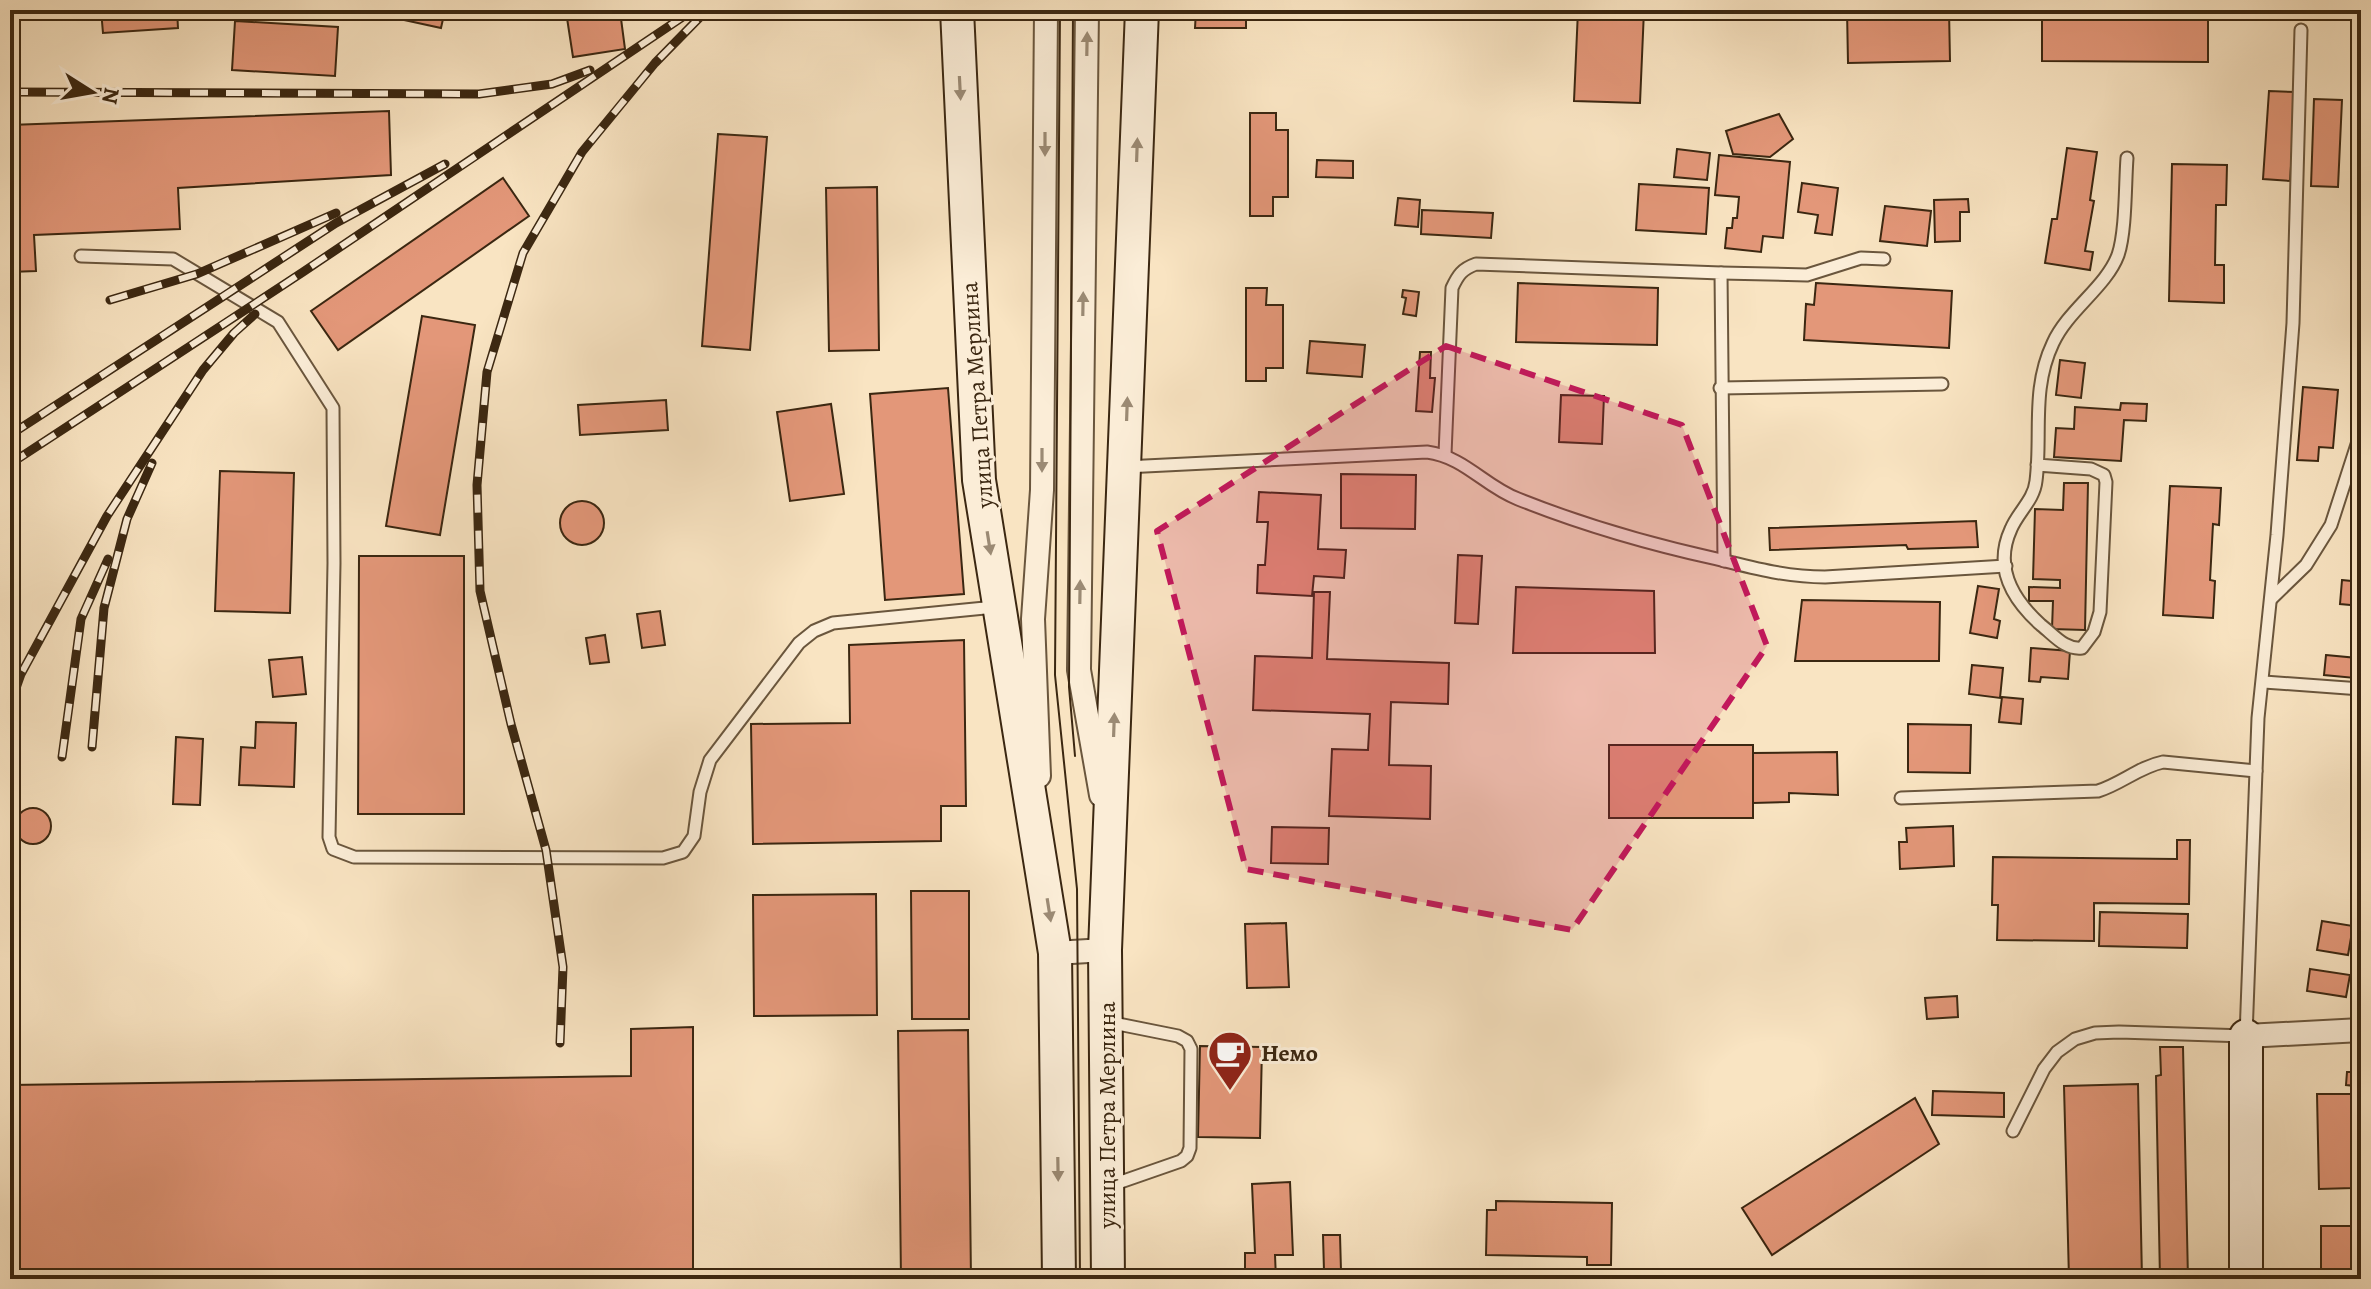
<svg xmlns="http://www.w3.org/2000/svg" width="2371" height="1289" viewBox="0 0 2371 1289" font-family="Alegreya,serif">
  <rect width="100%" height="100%" fill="#f9e4c2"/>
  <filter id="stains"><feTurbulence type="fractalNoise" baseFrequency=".0025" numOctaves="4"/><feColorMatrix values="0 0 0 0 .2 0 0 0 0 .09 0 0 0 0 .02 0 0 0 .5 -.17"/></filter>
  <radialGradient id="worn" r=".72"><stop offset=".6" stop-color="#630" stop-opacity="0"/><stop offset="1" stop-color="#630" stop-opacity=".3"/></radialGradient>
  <g fill="#e39779" stroke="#3b2711" stroke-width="2">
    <polygon points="101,10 177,10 178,28 103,33"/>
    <polygon points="382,10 445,10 441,28 381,15"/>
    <polygon points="1196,10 1246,10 1246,28 1195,28"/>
    <polygon points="1578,10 1644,10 1640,103 1574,101"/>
    <polygon points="1847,10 1949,10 1950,61 1848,63"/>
    <polygon points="620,11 625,49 573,57 567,18"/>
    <polygon points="2042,13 2208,14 2208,62 2042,61"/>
    <polygon points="235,21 338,27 335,76 232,70"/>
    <polygon points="2269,91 2296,92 2290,181 2263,179"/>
    <polygon points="2314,99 2342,100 2338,187 2311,186"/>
    <polygon points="389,111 391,175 178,188 180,229 34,235 36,271 10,272 10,125"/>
    <polygon points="1250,113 1276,113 1276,130 1288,130 1288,197 1273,197 1273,216 1250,216"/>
    <polygon points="1779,114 1793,139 1770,157 1733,154 1726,131"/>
    <polygon points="718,134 767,137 750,350 702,346"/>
    <polygon points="2067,148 2097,152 2090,200 2094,201 2085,251 2093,252 2090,270 2045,263 2052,219 2057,219"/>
    <polygon points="1677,149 1710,153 1707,180 1674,177"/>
    <polygon points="1719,155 1790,162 1783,238 1763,236 1761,252 1725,248 1727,228 1732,228 1733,218 1737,218 1739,197 1715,195"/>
    <polygon points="1317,160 1353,161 1353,178 1316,177"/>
    <polygon points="2172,164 2227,165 2226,205 2216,205 2215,265 2224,265 2224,303 2169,301"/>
    <polygon points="503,178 529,216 338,350 311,311"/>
    <polygon points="1802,183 1838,188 1832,235 1815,233 1818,215 1798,212"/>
    <polygon points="1639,184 1709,188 1706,234 1636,230"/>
    <polygon points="877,187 879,350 829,351 826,188"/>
    <polygon points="1398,198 1420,200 1418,227 1395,225"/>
    <polygon points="1968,199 1969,212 1960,212 1960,241 1935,242 1934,200"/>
    <polygon points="1885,206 1931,211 1927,246 1880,241"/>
    <polygon points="1422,210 1493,213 1491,238 1421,234"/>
    <polygon points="1518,283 1658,288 1657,345 1516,342"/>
    <polygon points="1816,283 1952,291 1949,348 1804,340 1806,304 1814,305"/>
    <polygon points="1246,288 1267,288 1266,305 1283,305 1283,368 1266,368 1266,381 1246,381"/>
    <polygon points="1403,290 1419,292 1416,316 1403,314 1406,298 1402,297"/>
    <polygon points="422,316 475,325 440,535 386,526"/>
    <polygon points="1310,341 1365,345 1362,377 1307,373"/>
    <polygon points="1420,352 1431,352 1430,378 1435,378 1432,412 1416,411"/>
    <polygon points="2060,360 2085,363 2081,398 2056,395"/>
    <polygon points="2303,387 2338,390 2333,448 2319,447 2318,461 2297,460"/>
    <polygon points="948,388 964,594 885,600 870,394"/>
    <polygon points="1561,395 1604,396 1602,444 1559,442"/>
    <polygon points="666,400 668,430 580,435 578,405"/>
    <polygon points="2121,403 2147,404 2146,421 2124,420 2121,461 2054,457 2056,428 2074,429 2075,407 2120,410"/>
    <polygon points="831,404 844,494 790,501 777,412"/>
    <polygon points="220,471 294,473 290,613 215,611"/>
    <polygon points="1341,474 1416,475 1415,529 1341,528"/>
    <polygon points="2064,483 2088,483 2085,630 2052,629 2053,601 2029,601 2029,587 2060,588 2060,580 2033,579 2035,509 2063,510"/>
    <polygon points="2170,486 2221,488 2219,525 2213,524 2210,580 2215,581 2213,618 2163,615"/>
    <polygon points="1259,492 1321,495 1318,549 1346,550 1344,578 1314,576 1312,596 1257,593 1258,565 1265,565 1268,522 1257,522"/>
    <circle cx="582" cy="523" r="22"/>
    <polygon points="1976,521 1978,547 1908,549 1906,545 1770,550 1769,528"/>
    <polygon points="1458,555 1482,556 1478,624 1455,623"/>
    <polygon points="359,556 464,556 464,814 358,814"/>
    <polygon points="2342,580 2361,582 2361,606 2340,604"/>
    <polygon points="1978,586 1999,589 1994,619 2000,621 1997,638 1970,633"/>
    <polygon points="1516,587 1654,591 1655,653 1513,653"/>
    <polygon points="1314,592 1330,592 1327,659 1449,663 1448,704 1391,702 1389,765 1431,766 1430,819 1329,816 1332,749 1368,750 1370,714 1253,710 1255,656 1312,658"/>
    <polygon points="1802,600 1940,602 1939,661 1795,661"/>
    <polygon points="660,611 665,645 642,648 637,614"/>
    <polygon points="605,635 609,662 590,664 586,638"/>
    <polygon points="964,640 966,806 941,806 941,841 753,844 751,724 850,723 849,645"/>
    <polygon points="2031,648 2070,651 2068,679 2041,677 2040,682 2029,681"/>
    <polygon points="2326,655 2357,658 2355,678 2324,675"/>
    <polygon points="302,657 306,694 273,697 269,660"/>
    <polygon points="1972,665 2003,668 2000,698 1969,694"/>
    <polygon points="2002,697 2023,699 2021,724 1999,722"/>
    <polygon points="256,722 296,723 294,787 239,785 241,747 255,748"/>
    <polygon points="1908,724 1971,725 1970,773 1908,772"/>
    <polygon points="176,737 203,739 200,805 173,804"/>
    <rect x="1609" y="745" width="144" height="73"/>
    <polygon points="1837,752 1838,795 1789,793 1789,802 1753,803 1753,753"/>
    <circle cx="33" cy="826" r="18"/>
    <polygon points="1953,826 1954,866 1900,869 1899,842 1907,842 1906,828"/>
    <polygon points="1272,827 1329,828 1328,864 1271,863"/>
    <polygon points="2177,840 2190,840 2189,904 2094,903 2094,941 1997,940 1998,905 1992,905 1993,857 2177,859"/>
    <polygon points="911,891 969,891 969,1019 912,1019"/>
    <polygon points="876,894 877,1015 754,1016 753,895"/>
    <polygon points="2100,912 2188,914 2187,948 2099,946"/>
    <polygon points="2322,921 2353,926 2348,955 2317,950"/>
    <polygon points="1286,923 1289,987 1247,988 1245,924"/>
    <polygon points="2310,969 2350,975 2346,997 2307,991"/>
    <polygon points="1957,996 1958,1017 1927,1019 1925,998"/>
    <polygon points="693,1027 693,1279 10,1279 10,1085 631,1076 631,1029"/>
    <polygon points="968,1030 971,1279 901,1279 898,1031"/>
    <polygon points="1200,1046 1262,1047 1260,1138 1198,1137"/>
    <polygon points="2160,1047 2183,1047 2188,1279 2160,1279 2156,1076 2161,1075"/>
    <polygon points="2355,1051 2361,1052 2361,1106 2353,1106 2355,1086 2346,1085 2347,1072 2353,1072"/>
    <polygon points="2138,1084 2142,1279 2069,1279 2064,1086"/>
    <polygon points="1933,1091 2004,1093 2004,1117 1932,1115"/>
    <polygon points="2317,1094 2352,1094 2353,1188 2319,1189"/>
    <polygon points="1915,1098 1939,1144 1772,1255 1742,1208"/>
    <polygon points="1290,1182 1293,1255 1275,1255 1276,1279 1245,1279 1245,1253 1255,1253 1252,1184"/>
    <polygon points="1496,1201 1612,1203 1611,1265 1587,1265 1587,1257 1486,1255 1487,1210 1496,1210"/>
    <rect x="2321" y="1226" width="40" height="53"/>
    <polygon points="1323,1235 1340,1235 1341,1271 1324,1271"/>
  </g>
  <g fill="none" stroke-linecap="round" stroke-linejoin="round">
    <g stroke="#6a563d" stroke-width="15">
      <g id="lane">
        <polyline points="81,256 173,259 278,322 333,408 334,563 329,837 333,849 354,857 663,858 683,852 694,836 700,792 710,760 799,643 814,631 833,623 995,607"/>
        <polyline points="1721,273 1807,275 1861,258 1884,259"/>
        <polyline points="1720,388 1942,384"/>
        <path d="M 1445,454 L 1452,288 C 1458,275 1462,269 1476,264 L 1721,273 L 1724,561"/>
        <path d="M 2037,465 L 2091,469 L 2104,475 L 2106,482 L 2100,612 L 2094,632 L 2082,648 C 2065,650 2054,635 2041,625 C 2013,600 1993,568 2011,529 C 2018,512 2034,500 2036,481 C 2042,434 2031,389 2053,343 C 2068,310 2106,287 2118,255 C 2126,232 2125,184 2127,158"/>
        <path d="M 1125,467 L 1427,452 C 1465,457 1484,486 1518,499 C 1583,525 1649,544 1717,559 C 1753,568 1787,577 1825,577 L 2006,566"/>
        <polyline points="2271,599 2306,565 2331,525 2361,432"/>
        <polyline points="2264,682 2361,689"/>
        <path d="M 1901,798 L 2098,791 C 2121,784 2139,767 2163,762 L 2256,771"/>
        <polyline points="1108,1022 1178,1036 1187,1041 1191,1049 1190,1148 1187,1156 1181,1161 1112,1185"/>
        <polyline points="2013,1131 2044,1069 2057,1052 2075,1039 2095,1033 2119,1032 2246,1036 2258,718 2277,535 2293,323 2301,30"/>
      </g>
    </g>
    <g stroke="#6a563d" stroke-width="26">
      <g id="street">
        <polyline points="1087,10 1079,670 1101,795"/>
        <polyline points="1039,776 1033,619 1042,490 1046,10"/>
        <polyline points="1055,953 1105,950"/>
        <polyline points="2246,1036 2361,1030"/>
      </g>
    </g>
    <g stroke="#3b2711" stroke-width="36">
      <g id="secondary">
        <polyline points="957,10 979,480 1055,953 1059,1279"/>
        <polyline points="1108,1279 1105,950 1142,10"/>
        <polyline points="2246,1279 2246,1036"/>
      </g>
    </g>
    <use href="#lane" stroke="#fbedd7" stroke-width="11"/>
    <use href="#street" stroke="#fbedd7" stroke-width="22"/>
    <use href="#secondary" stroke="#fbedd7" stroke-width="32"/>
    <g stroke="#3b2711" stroke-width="2">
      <polyline points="1060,10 1055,675 1077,889 1080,1279"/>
      <polyline points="1073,10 1069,687 1075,756"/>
    </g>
    <g stroke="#3b2711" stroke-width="9">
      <g id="rail">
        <polyline points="10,92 479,94 552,84 590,70"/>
        <polyline points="110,300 197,274 336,213"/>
        <polyline points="10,435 336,223 445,164"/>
        <polyline points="10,464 303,272 693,10"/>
        <polyline points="10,705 21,674 107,516 203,370 234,333 255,314"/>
        <polyline points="92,747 104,608 127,519 152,463"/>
        <polyline points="62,757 81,619 108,559"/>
        <polyline points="560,1043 563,967 546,850 511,724 480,591 477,485 487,372 523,253 582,152 655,63 707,10"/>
      </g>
    </g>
    <use href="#rail" stroke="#fbedd7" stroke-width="6" stroke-dasharray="18" stroke-linecap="butt"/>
  </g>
  <defs><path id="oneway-solid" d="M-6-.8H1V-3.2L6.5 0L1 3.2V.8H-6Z" transform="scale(2)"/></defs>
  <g fill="#9b8a74">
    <use href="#oneway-solid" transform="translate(1087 44) rotate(-89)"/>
    <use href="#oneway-solid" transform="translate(960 88) rotate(87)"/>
    <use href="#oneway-solid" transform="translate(1045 144) rotate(90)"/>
    <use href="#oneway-solid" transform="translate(1137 150) rotate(-88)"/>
    <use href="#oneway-solid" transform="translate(1083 304) rotate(-89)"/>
    <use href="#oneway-solid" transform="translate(1127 409) rotate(-88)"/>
    <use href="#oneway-solid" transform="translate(1042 460) rotate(90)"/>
    <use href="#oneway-solid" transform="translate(989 543) rotate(81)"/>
    <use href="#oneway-solid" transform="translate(1080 592) rotate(-89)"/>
    <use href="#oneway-solid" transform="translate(1114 725) rotate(-88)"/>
    <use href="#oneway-solid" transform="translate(1049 910) rotate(81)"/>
    <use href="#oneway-solid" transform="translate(1058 1169) rotate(89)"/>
  </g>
  <path fill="#c2185b" fill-opacity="0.2" stroke="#c2185b" stroke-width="6" stroke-dasharray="16 10" stroke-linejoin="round" d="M 1446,346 L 1682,425 L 1767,646 L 1572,930 L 1246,869 L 1157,531 Z"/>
  <defs>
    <g id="cafe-pin" transform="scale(2.3)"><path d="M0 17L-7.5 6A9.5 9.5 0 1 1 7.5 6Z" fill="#8f2418" stroke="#fbedd7"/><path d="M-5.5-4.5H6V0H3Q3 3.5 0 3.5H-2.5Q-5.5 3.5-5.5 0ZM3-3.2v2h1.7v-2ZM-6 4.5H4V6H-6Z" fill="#fff"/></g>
  </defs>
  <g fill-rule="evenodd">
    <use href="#cafe-pin" x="1230" y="1053"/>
  </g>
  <g text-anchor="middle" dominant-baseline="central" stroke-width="6" stroke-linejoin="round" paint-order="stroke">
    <g font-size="24" fill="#3b2711" stroke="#fbedd7">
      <text transform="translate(977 395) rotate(-94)">улица Петра Мерлина</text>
      <text transform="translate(1107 1115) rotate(-90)">улица Петра Мерлина</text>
    </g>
    <g font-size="24" font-weight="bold" fill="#3b2711" stroke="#fbedd7" text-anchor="start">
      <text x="1261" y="1053">Немо</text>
    </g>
  </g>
  <rect width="2371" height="1289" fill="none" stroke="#f9e4c2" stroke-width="40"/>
  <rect x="12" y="12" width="2347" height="1265" fill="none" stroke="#3b2711" stroke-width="4"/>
  <rect x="20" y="20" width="2331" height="1249" fill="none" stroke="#3b2711" stroke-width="2"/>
  <g transform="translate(92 92) rotate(101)" stroke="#fbedd7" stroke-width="6" paint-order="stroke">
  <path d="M0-6L14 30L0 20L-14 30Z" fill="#3b2711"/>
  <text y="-12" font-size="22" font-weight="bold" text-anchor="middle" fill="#3b2711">N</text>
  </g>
  <rect width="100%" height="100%" filter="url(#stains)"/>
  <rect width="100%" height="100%" fill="url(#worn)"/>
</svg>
